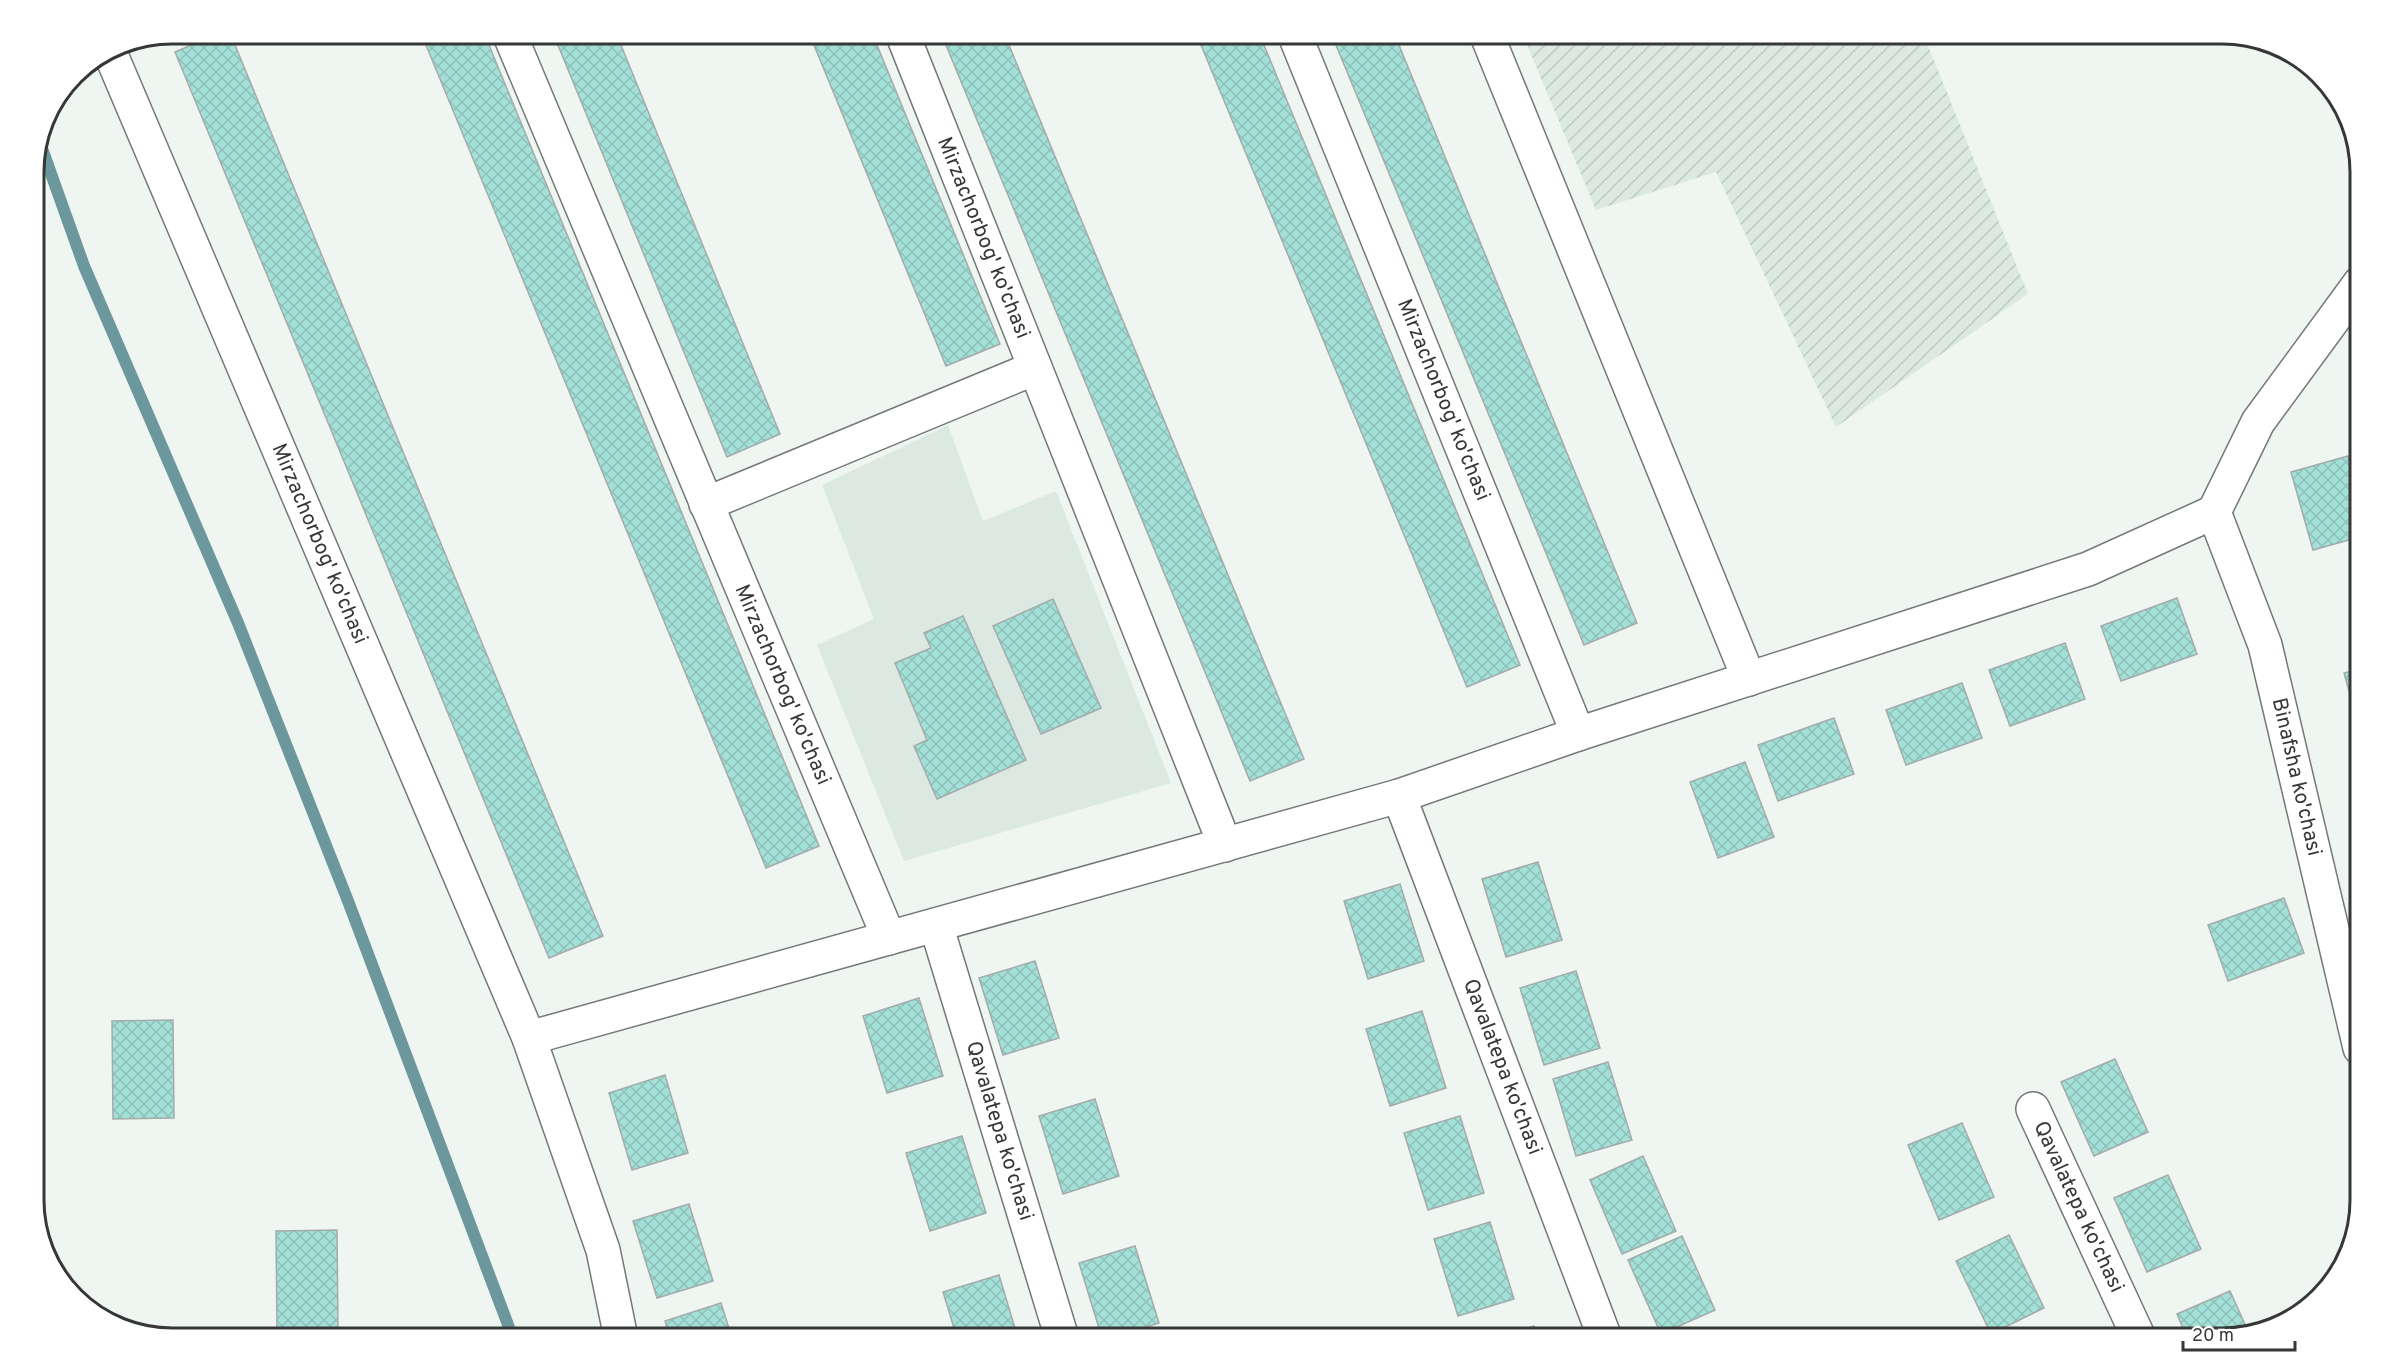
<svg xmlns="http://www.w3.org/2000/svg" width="2393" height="1371" viewBox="0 0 2393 1371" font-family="Overpass,sans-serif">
  <defs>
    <pattern id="industrial-furrows" width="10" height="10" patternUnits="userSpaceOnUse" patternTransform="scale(1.5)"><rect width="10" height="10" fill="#dbe9e2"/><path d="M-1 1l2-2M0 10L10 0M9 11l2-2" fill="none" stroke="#bdc9c2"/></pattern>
    <pattern id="building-cross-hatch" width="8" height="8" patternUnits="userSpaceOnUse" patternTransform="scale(1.5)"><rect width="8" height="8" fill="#a3e0d7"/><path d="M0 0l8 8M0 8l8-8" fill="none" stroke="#8dc1b9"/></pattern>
  </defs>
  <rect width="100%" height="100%" fill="#eff6f2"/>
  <polygon fill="#dbe9e2" points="948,425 983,521 1056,491 1171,783 904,861 817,645 874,619 822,485"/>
  <polygon fill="url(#industrial-furrows)" points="1522,33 1923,33 2028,294 1836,427 1716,172 1596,210"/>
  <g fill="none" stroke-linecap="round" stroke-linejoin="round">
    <polyline stroke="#6c989d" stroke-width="12" points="39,140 84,266 238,623 348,901 513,1338"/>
  </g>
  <g fill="url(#building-cross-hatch)" stroke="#a4abaa" stroke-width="1.5">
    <polygon points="220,33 230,33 603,936 549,958 175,52"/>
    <polygon points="421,33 484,33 819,846 766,868"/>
    <polygon points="553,33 616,33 780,434 727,457"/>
    <polygon points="809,33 872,33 1000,344 946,366"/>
    <polygon points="941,33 1004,33 1304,759 1250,781"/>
    <polygon points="1196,33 1259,33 1520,665 1467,687"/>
    <polygon points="1331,33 1394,33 1637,623 1584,645"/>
    <polygon points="2348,456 2360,498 2360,537 2313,550 2291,472"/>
    <polygon points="2177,598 2197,654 2121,681 2101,626"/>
    <polygon points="1053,599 1101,708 1041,734 993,626"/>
    <polygon points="963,616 1026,760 937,799 914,746 927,740 895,663 931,648 924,633"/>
    <polygon points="2065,643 2085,699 2010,726 1989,670"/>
    <polygon points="2360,669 2360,731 2344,673"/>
    <polygon points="1962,683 1982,738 1906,765 1886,710"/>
    <polygon points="1834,718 1854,774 1778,801 1758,745"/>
    <polygon points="1745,762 1774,837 1718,858 1690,782"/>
    <polygon points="1538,862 1562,940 1506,957 1482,879"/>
    <polygon points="2360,869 2360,903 2351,871"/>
    <polygon points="1400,884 1424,961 1368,979 1344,901"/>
    <polygon points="2284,898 2304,953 2228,981 2208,925"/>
    <polygon points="1035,961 1059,1038 1003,1055 979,978"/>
    <polygon points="1576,971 1600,1048 1544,1065 1520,988"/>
    <polygon points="919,998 943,1076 887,1093 863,1016"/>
    <polygon points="1422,1011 1446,1088 1390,1106 1366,1029"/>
    <polygon points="173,1020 174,1118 113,1119 112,1021"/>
    <polygon points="2115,1059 2148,1132 2094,1156 2061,1082"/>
    <polygon points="1608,1062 1632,1140 1576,1156 1553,1079"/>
    <polygon points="665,1075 688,1153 632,1170 609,1093"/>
    <polygon points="1095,1099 1119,1176 1063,1194 1039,1116"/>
    <polygon points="1460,1116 1484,1193 1428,1210 1404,1133"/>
    <polygon points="1962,1123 1994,1197 1939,1220 1908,1145"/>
    <polygon points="962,1136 986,1213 930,1231 906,1153"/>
    <polygon points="1643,1156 1676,1231 1622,1254 1590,1180"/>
    <polygon points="2168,1175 2201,1249 2147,1272 2114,1198"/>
    <polygon points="689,1204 713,1281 657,1298 633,1221"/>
    <polygon points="1490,1222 1514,1299 1458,1316 1434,1239"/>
    <polygon points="337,1230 338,1329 277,1329 276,1231"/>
    <polygon points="2009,1235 2044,1308 1991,1334 1956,1261"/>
    <polygon points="1682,1236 1715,1310 1661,1334 1628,1260"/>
    <polygon points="1135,1246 1159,1323 1111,1338 1102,1338 1079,1263"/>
    <polygon points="999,1275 1018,1338 957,1338 943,1292"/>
    <polygon points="2230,1291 2248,1331 2221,1338 2187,1338 2177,1314"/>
    <polygon points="721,1303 732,1338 670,1338 665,1321"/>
    <polygon points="1534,1326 1538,1338 1497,1338"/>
  </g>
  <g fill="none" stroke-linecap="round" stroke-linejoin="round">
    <g stroke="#747977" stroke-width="36">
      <g id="minor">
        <polyline points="509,33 889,938"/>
        <polyline points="902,33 1225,845"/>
        <polyline points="1294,33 1578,734"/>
        <polyline points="1486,33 1749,679"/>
        <polyline points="109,50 529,1038 603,1250 621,1338"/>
        <polyline points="706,504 1035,368"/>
        <polyline points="2214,512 2265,645 2360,1048"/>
        <polyline points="2214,512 2258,422 2360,283"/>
        <polyline points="1399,796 1605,1338"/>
        <polyline points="936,925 1062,1338"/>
        <polyline points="529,1038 1399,796 1578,734 2088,569 2214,512"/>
        <polyline points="2033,1109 2139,1338"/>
      </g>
    </g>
    <use href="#minor" stroke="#fff" stroke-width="33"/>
  </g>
  <g text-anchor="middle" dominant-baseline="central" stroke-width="4.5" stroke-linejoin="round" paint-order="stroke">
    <g font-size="21" fill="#353836" stroke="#fff">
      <text transform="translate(983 238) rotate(68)">Mirzachorbog' ko'chasi</text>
      <text transform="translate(1443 400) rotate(68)">Mirzachorbog' ko'chasi</text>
      <text transform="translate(319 544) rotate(67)">Mirzachorbog' ko'chasi</text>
      <text transform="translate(782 685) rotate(67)">Mirzachorbog' ko'chasi</text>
      <text transform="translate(2296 777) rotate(77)">Binafsha ko'chasi</text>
      <text transform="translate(1502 1067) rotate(69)">Qavalatepa ko'chasi</text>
      <text transform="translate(999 1131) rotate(73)">Qavalatepa ko'chasi</text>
      <text transform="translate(2078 1207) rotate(65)">Qavalatepa ko'chasi</text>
    </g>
  </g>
  <path d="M0 0H2393V1371H0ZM172 44H2222A128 128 0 0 1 2350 172V1200A128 128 0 0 1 2222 1328H172A128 128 0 0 1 44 1200V172A128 128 0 0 1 172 44Z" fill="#fff" fill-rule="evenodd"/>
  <path fill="none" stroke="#353836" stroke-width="3" d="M172 44H2222A128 128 0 0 1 2350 172V1200A128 128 0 0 1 2222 1328H172A128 128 0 0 1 44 1200V172A128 128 0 0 1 172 44Z"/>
  <path d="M2183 1341v9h112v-9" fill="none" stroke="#353836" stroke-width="3"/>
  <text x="2192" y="1341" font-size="18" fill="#353836" stroke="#ffffff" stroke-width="4.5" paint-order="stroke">20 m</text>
</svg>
